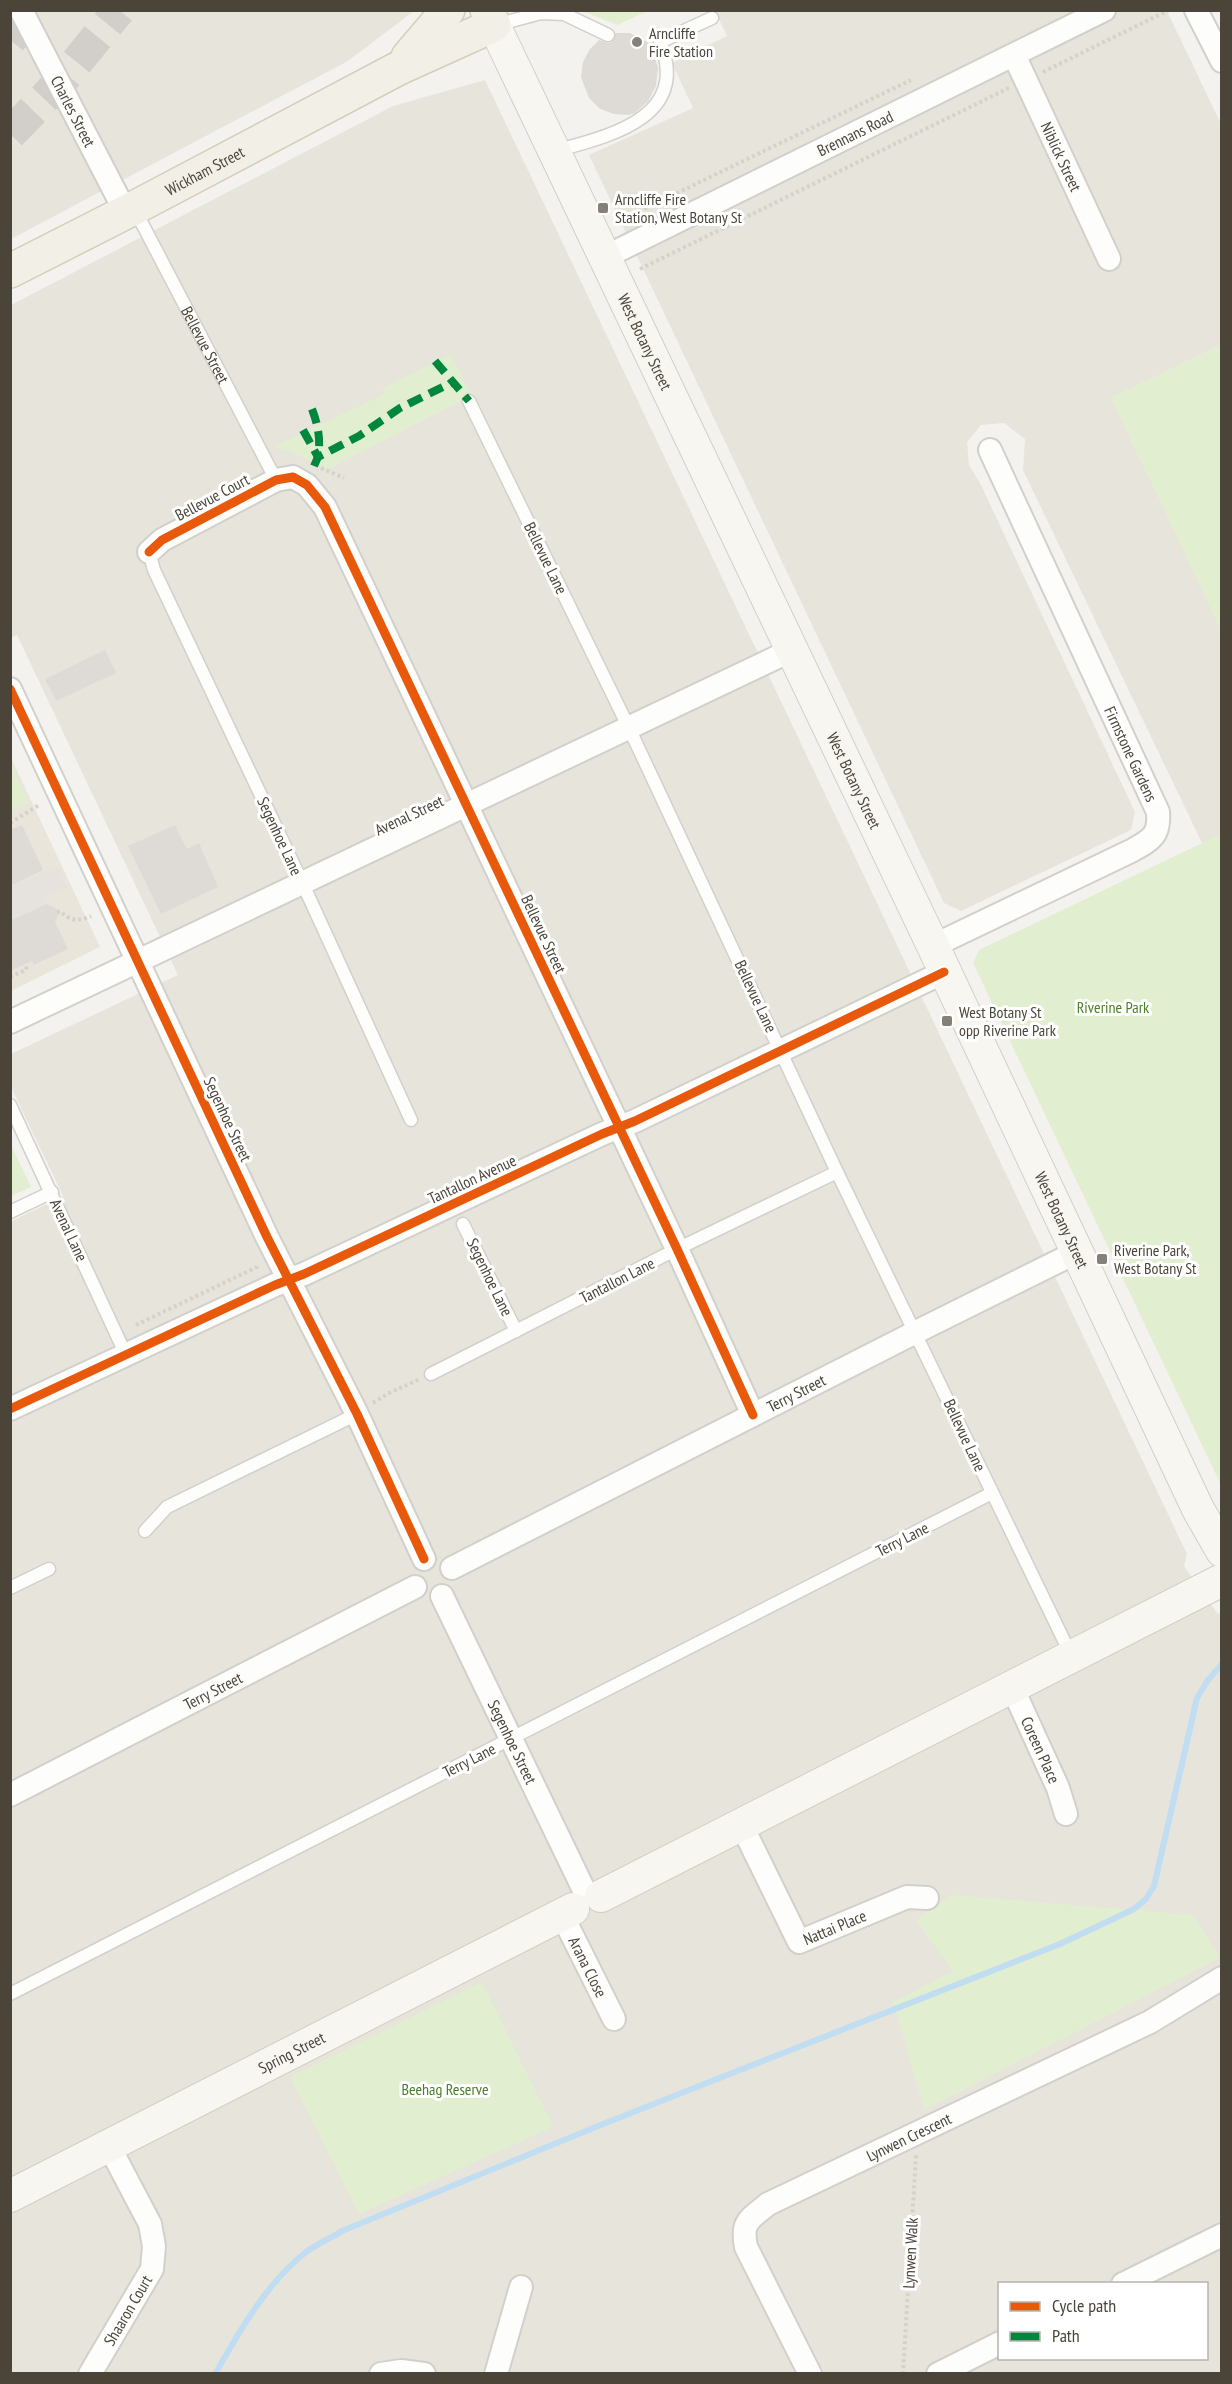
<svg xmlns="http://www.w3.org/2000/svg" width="1232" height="2384" viewBox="0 0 1232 2384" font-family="'PT Sans Narrow',sans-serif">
  <rect width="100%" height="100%" fill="#f4f2ee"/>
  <g fill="#e7e4dc" fill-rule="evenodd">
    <polygon points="11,11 414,11 348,61 11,239"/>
    <polygon points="715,11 1167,11 1221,124 1221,345 1111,398 1221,626 1221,835 1202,843 1023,470 1025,439 1004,423 981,425 967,442 969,465 980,483 1135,812 1131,830 961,911 944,903 589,155 693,108 672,63 727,36"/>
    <path d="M 485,80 L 1187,1554 L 1184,1566 L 1217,1613 L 1221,1614 L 1221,2373 L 11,2373 L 10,1222 L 63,1196 L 11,1087 L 11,1054 L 178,975 L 17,635 L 11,638 L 11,305 L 393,106 ZM 1000,2284 L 1206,2284 L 1206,2358 L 1000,2358 Z"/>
  </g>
  <polygon fill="#eae5da" points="10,756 100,947 11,991 10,991"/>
  <g fill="#e1eecf">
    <polygon points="582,11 648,10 648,11 617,25"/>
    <polygon points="1221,345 1221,631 1111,398"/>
    <polygon points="451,354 471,396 327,470 291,452 276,448 277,445 385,394 382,388"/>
    <polygon points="10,763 29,803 11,811 10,811"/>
    <polygon points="1221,834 1221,1485 973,963 979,950"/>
    <polygon points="10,1143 31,1187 11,1196 10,1196"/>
    <polygon points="952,1895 1193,1915 1220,1958 924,2110 893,2002 953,1971 916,1920"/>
    <polygon points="482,1982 553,2127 359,2214 290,2077"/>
  </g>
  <polygon fill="#e6e3df" points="58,866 67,887 43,897 46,904 11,923 11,887"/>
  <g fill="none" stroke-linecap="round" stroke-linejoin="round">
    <path stroke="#c0ddf1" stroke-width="6" d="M 215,2374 C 240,2330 266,2284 306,2252 C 317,2244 331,2238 342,2231 L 603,2124 L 1060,1944 L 1134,1909 L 1146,1899 L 1154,1886 L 1197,1698 L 1208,1680 L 1222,1664"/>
  </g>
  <g fill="#dedbd6">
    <polygon points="616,33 630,33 651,44 658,68 656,86 648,101 635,113 629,115 614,114 600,109 589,98 581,77 583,62 590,49 599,40 608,43 612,42"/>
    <polygon points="105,650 116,673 56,701 45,679"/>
    <polygon points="22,825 43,870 10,886 10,830"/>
    <polygon points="175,825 187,849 199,843 218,887 161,914 128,846"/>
    <polygon points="47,904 55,908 59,914 55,922 68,949 34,965 32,961 10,971 10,921"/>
  </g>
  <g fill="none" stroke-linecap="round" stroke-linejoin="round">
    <g stroke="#d2cfca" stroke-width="33" stroke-dasharray="33 16" stroke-linecap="butt">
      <polyline points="10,40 34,10"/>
      <polyline points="10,134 63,79 119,10"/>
    </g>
    <g stroke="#d2d0cb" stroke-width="15">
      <g id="lane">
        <polyline points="496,25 541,13 564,14 608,35"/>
        <path d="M 555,151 C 609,136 691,118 660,42 L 712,18"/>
        <path id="s1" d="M 135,210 L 276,480"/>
        <polyline points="469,401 629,728 837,1172 1071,1655"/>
        <polyline points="149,552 154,570 302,882 411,1120"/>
        <polyline points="10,1105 126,1355"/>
        <polyline points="10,1212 52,1192"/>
        <polyline points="463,1224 516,1331"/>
        <polyline points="431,1374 677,1249 837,1172"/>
        <polyline points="145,1531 167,1507 357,1414"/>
        <polyline points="10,1588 49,1569"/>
        <polyline points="10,1994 992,1493"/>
      </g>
    </g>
    <g stroke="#d2d0cb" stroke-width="26">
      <g id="street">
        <path id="s2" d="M 21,10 L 126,213"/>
        <polyline points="1196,10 1222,61"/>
        <path id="s3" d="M 1014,55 L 1109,259"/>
        <path id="s4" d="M 605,257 L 1104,10"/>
        <polyline points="149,552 162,540 276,480 293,477 307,485 325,507 677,1249 753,1415"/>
        <polyline points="10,689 267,1237 357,1414 424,1559"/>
        <path d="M 933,946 L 1131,851 C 1151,840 1160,836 1158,812 L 990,450"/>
        <polyline points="10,1022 792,650"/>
        <polyline points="10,1409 275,1285 304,1274 602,1134 635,1121 944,972"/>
        <path id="s5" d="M 452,1568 L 916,1332 L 1077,1252"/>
        <path id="s6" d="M 442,1596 L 583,1888"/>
        <path id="s7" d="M 1012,1687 L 1058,1788 L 1066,1814"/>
        <path id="s8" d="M 10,1795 L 415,1587"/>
        <path id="s9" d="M 741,1824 L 799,1942 L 907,1897 L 927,1898"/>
        <path id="s10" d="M 562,1915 L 614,2019"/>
        <polyline points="1123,2284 1222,2235"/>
        <path id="s11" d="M 90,2374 L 152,2269 L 154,2246 L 150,2224 L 109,2146"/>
        <polyline points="381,2374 401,2371 424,2374"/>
        <polyline points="496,2374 521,2287"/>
        <path id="s12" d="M 810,2374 L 746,2247 C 741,2221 749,2220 768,2204 L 1150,2022 L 1222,1978"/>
        <polyline points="938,2374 1000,2343"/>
      </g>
    </g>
    <g stroke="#d3cfc5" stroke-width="34">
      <g id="secondary">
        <path id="s13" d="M 494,25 L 933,946 L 1198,1509 L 1222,1551"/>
        <polyline points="601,1896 1222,1580"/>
        <path id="s14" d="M 10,2196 L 573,1909"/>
      </g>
    </g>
    <g stroke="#d6cebb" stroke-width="36">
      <g id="primary">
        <polyline points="408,57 448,10"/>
        <path id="s15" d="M 10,271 L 134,208 L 399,68 L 494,25 L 487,10"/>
      </g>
    </g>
    <g stroke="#d3d2cc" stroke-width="4" stroke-dasharray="3 3" stroke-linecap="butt">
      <polyline points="1043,72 1169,10"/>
      <polyline points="617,222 911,80"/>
      <polyline points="640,269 1009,88"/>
      <polyline points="321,468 344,478"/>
      <polyline points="10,823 39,805"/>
      <path d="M 57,912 L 60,911 C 70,921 79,922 91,916"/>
      <polyline points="10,977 26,970 27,964"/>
      <polyline points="136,1325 257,1267 257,1265"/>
      <polyline points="373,1403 389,1393 420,1379"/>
      <polyline points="903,2374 916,2155"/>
    </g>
    <use href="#lane" stroke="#fdfdfc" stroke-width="12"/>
    <use href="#street" stroke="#fdfdfc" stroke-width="22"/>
    <use href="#secondary" stroke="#f7f6f1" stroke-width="32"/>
    <use href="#primary" stroke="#f2efe6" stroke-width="33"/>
    <g stroke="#00873e" stroke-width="8" stroke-dasharray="15 8" stroke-linecap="butt">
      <polyline points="435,361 469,401"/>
      <path d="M 312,409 C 318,425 321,440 318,457"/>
      <polyline points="303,430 318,457"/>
      <polyline points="314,466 318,457 359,436 400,408 453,382"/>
    </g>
    <g stroke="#fff" stroke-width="13">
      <g id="cycleway">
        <polyline points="149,552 162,540 276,480 293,477 307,485 325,507 677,1249 753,1415"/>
        <polyline points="10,689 267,1237 357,1414 424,1559"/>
        <polyline points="10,1409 275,1285 304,1274 602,1134 635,1121 944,972"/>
      </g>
    </g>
    <use href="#cycleway" stroke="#e8590c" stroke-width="9"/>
  </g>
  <g fill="#868178" stroke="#fff" stroke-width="2">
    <circle cx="637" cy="42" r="6"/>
    <rect x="597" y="202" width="12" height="12" rx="3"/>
    <rect x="941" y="1015" width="12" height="12" rx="3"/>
    <rect x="1096" y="1253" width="12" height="12" rx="3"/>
  </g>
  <g text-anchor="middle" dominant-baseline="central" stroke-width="6" stroke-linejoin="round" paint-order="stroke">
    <g font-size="16" fill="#4b4439" stroke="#fff" text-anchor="start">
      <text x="649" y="33">Arncliffe<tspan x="649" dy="18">Fire Station</tspan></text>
      <text x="615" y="199">Arncliffe Fire<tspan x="615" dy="18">Station, West Botany St</tspan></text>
      <text x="959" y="1012">West Botany St<tspan x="959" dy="18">opp Riverine Park</tspan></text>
      <text x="1114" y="1250">Riverine Park,<tspan x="1114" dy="18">West Botany St</tspan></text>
    </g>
    <g font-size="16" fill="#4b4439" stroke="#fff">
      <text stroke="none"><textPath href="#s2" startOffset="114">Charles Street</textPath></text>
      <text stroke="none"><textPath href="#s4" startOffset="279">Brennans Road</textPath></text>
      <text stroke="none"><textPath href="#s3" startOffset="112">Niblick Street</textPath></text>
      <text stroke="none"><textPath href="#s15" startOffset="219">Wickham Street</textPath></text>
      <text stroke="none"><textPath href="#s13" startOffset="351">West Botany Street</textPath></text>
      <text stroke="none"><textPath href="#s1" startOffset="152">Bellevue Street</textPath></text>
      <text transform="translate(212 497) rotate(-28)">Bellevue Court</text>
      <text transform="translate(546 558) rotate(64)">Bellevue Lane</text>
      <text transform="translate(1131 754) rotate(65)">Firmstone Gardens</text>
      <text stroke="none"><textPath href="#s13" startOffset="837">West Botany Street</textPath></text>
      <text transform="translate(409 815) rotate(-25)">Avenal Street</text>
      <text transform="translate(280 836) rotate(65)">Segenhoe Lane</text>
      <text transform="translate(544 934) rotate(65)">Bellevue Street</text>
      <text transform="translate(756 996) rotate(65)">Bellevue Lane</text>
      <text transform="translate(228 1119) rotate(65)">Segenhoe Street</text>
      <text transform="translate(472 1179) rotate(-25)">Tantallon Avenue</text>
      <text stroke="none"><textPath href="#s13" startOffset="1323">West Botany Street</textPath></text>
      <text transform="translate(69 1230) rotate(65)">Avenal Lane</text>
      <text transform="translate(490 1277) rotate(64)">Segenhoe Lane</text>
      <text transform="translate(617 1280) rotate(-27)">Tantallon Lane</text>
      <text stroke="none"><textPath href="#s5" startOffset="386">Terry Street</textPath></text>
      <text transform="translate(965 1435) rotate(65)">Bellevue Lane</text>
      <text transform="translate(902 1539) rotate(-27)">Terry Lane</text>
      <text stroke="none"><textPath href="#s8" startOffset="228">Terry Street</textPath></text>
      <text stroke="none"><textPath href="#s6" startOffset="162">Segenhoe Street</textPath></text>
      <text stroke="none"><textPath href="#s7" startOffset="69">Coreen Place</textPath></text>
      <text transform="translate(469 1760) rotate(-27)">Terry Lane</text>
      <text stroke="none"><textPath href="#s9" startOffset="170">Nattai Place</textPath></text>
      <text stroke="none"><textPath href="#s10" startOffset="58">Arana Close</textPath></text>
      <text stroke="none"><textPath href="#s14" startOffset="316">Spring Street</textPath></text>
      <text stroke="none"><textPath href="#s12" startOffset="351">Lynwen Crescent</textPath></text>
      <text transform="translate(910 2253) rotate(-87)">Lynwen Walk</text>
      <text stroke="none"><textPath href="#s11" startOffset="74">Shaaron Court</textPath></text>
    </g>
    <g font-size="16" fill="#4a7f2a" stroke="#fff">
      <text x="1113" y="1007">Riverine Park</text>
      <text x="445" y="2089">Beehag Reserve</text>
    </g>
  </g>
  <rect width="1232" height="2384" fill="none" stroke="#4b4439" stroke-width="24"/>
  <rect x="998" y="2282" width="210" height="78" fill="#ffffff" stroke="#b7b4b0" stroke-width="1.5"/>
  <rect x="1010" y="2302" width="30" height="9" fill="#e8590c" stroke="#b7b4b0" stroke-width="1.5"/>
  <text x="1052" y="2312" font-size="18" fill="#4b4439">Cycle path</text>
  <rect x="1010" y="2332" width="30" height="9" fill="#00873e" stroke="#b7b4b0" stroke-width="1.5"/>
  <text x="1052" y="2342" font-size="18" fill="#4b4439">Path</text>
</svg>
